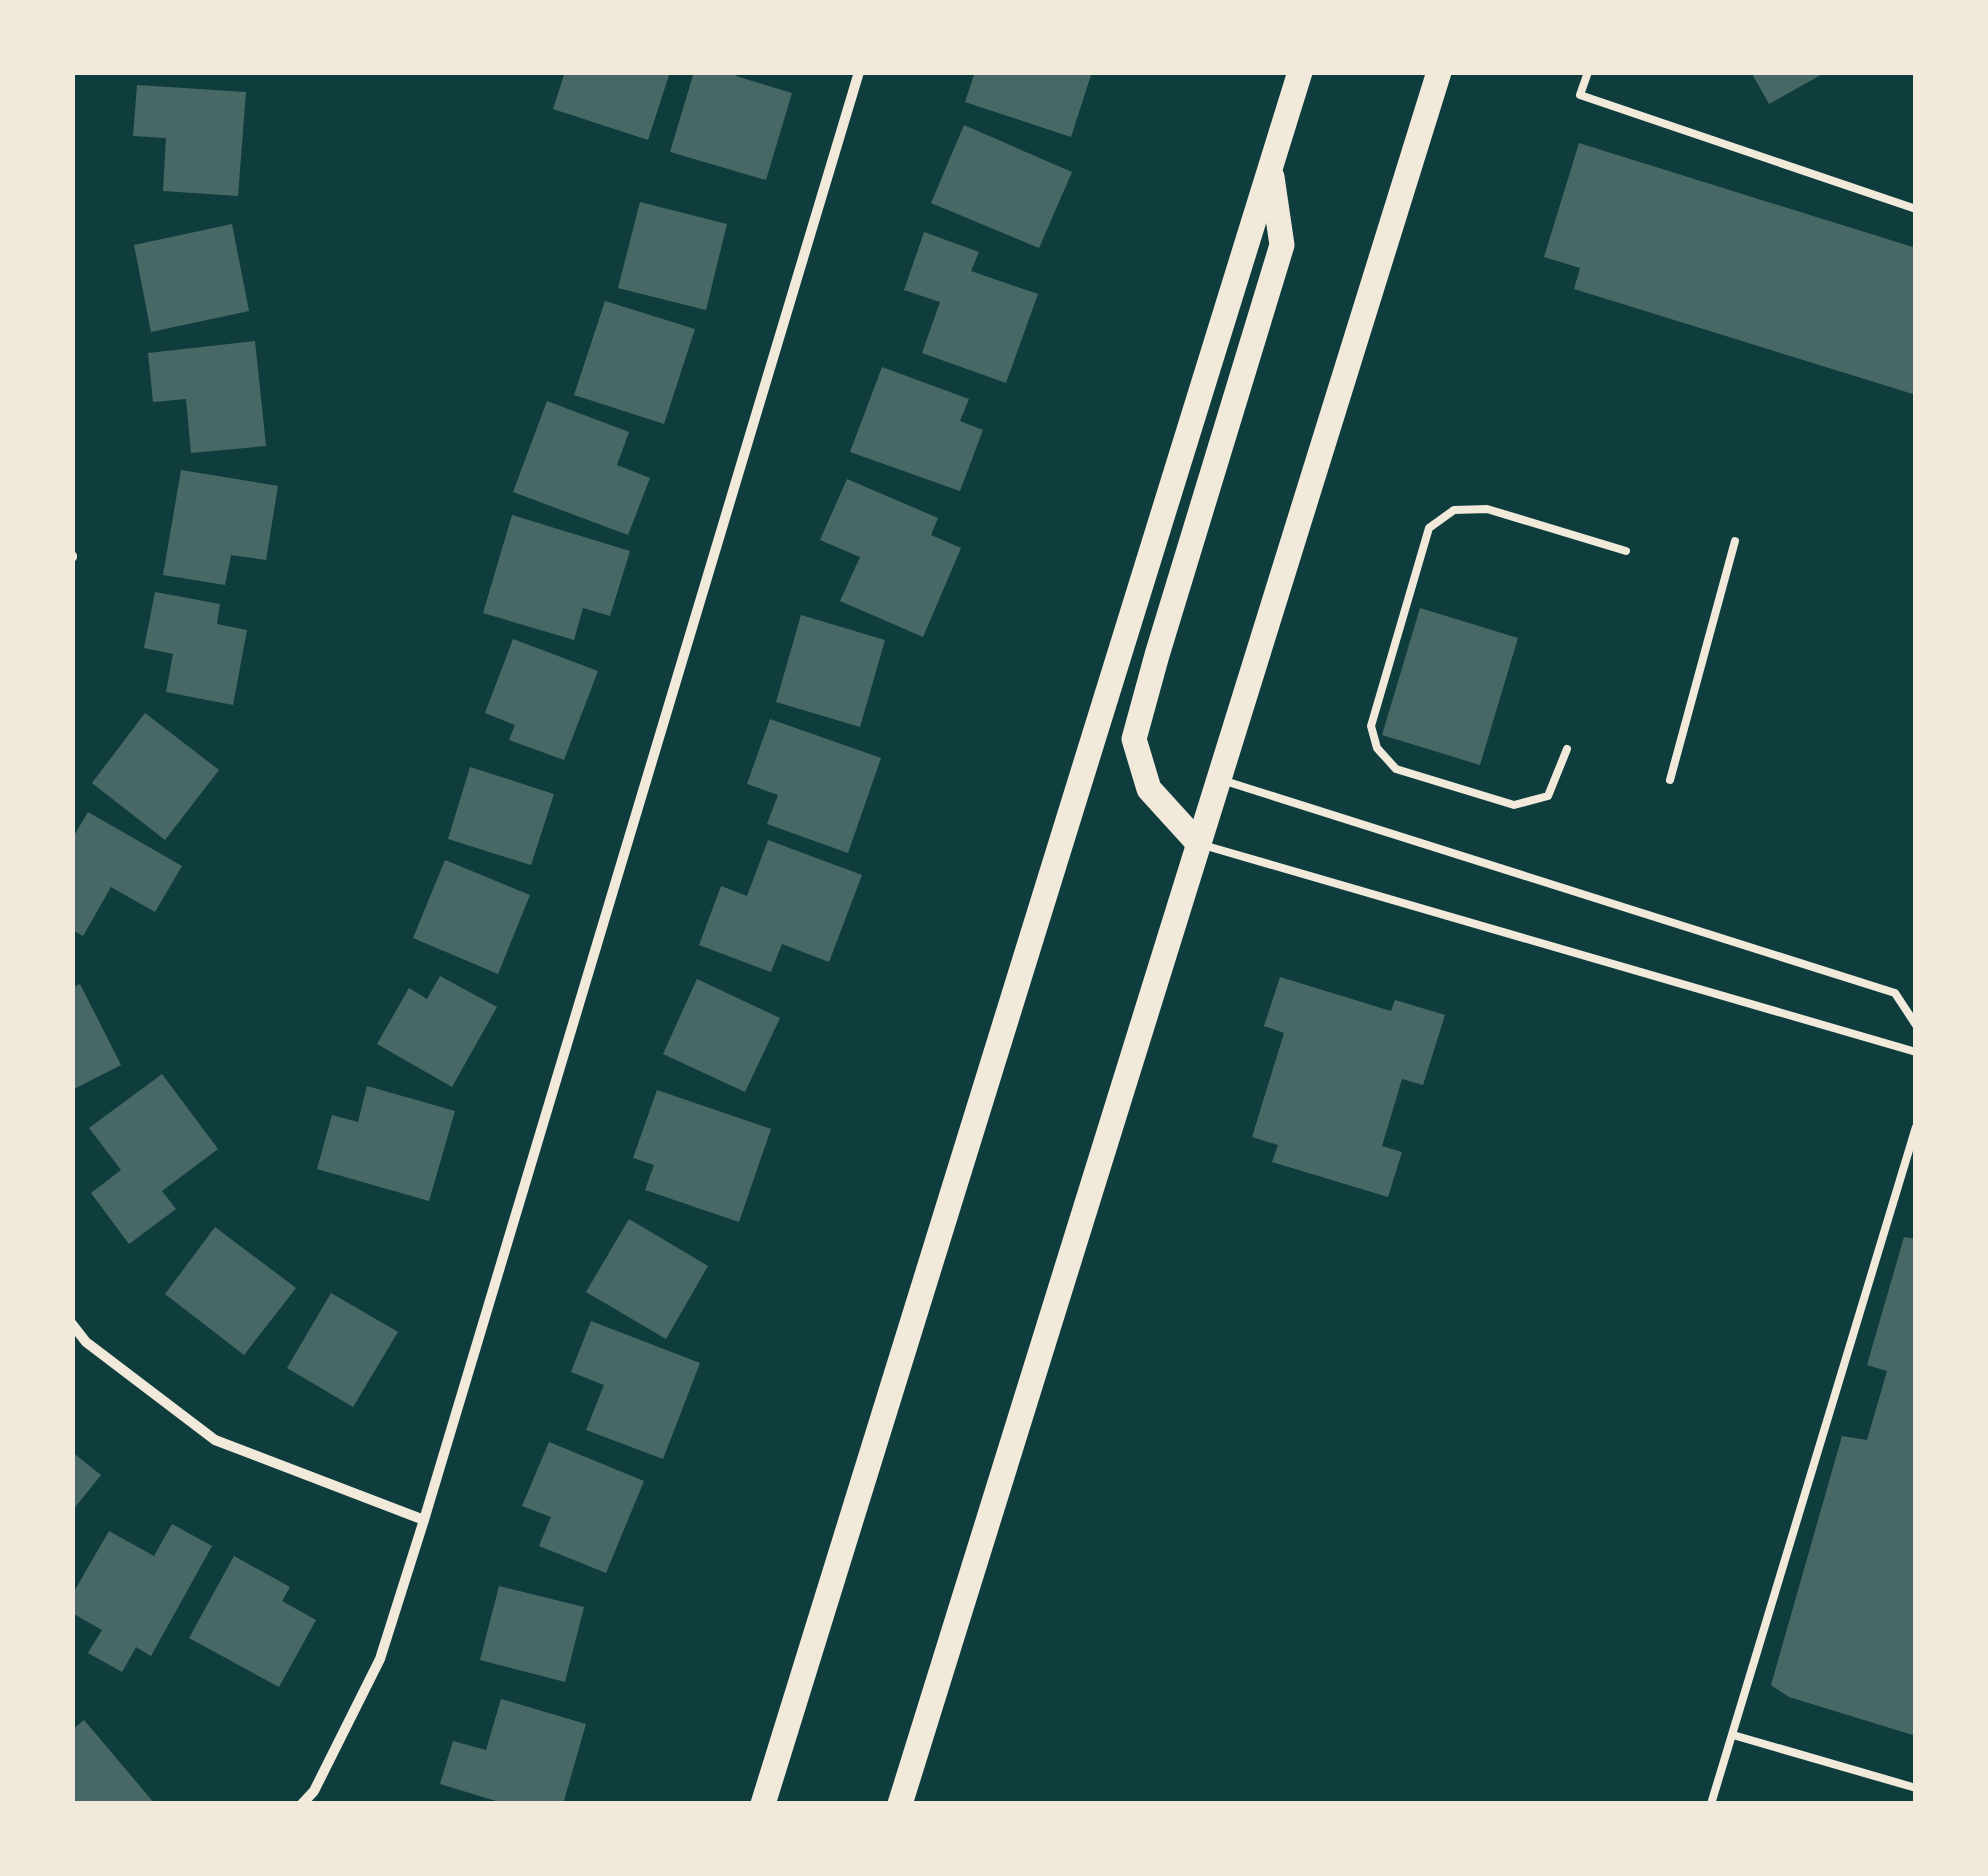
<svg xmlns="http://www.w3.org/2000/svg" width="1988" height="1876" viewBox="0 0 1988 1876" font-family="'Public Sans',sans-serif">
  <rect width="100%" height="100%" fill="#0f3d3e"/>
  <g fill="#486865">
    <polygon points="565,72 670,72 648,140 553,109"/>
    <polygon points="694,72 737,72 736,76 792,93 766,180 670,152"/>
    <polygon points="975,72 1092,72 1071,137 965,102"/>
    <polygon points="1751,72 1826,72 1769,104"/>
    <polygon points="137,85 246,92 238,196 163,191 166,138 133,136"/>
    <polygon points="964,125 1072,172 1039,248 931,203"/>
    <polygon points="1579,143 1916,248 1916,395 1574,289 1580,268 1544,257"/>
    <polygon points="640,202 727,224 706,310 618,288"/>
    <polygon points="232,224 249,311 151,332 134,245"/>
    <polygon points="924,232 979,252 971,271 1038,294 1006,383 922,353 940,302 904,290"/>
    <polygon points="605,301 695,329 664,424 574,395"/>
    <polygon points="255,341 266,446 191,453 186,399 153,402 148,353"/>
    <polygon points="882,367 969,399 960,421 983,430 960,491 850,452"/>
    <polygon points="547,401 629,432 617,465 650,478 628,535 513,492"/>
    <polygon points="181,470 278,486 266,560 231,555 225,585 163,575"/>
    <polygon points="847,479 938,518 931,535 961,548 923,637 840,601 860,557 820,540"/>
    <polygon points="512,515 630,551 610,616 583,608 574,640 483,613"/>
    <polygon points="155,592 220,604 217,624 247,630 233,705 166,692 173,654 144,648"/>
    <polygon points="1420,608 1518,638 1480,765 1382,735"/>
    <polygon points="801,615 885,640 860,727 776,702"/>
    <polygon points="513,639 598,671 564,760 509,740 515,725 485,713"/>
    <polygon points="145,713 219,770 165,840 92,783"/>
    <polygon points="770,719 881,758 848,853 767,824 778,795 747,784"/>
    <polygon points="470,767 554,794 531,865 448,839"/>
    <polygon points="88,812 182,866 155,912 111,887 83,936 72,930 72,839"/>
    <polygon points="768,840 862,875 829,962 782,944 771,972 699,945 721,886 747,896"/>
    <polygon points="445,860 530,895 498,974 413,938"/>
    <polygon points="440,976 497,1007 452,1087 377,1044 409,988 427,999"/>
    <polygon points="1280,977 1391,1011 1395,1000 1445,1015 1423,1085 1402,1079 1382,1146 1402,1152 1388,1197 1272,1162 1278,1145 1252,1137 1284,1033 1264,1026"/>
    <polygon points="697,979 780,1018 745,1092 663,1054"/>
    <polygon points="80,984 121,1065 72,1090 72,988"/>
    <polygon points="162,1074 218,1149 162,1191 176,1209 129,1244 91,1193 121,1170 89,1128"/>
    <polygon points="367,1086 455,1111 429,1201 317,1169 332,1115 358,1122"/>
    <polygon points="657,1090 771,1129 739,1222 645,1190 654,1165 633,1158"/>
    <polygon points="629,1219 708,1266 666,1339 586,1292"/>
    <polygon points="215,1227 296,1288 244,1355 165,1294"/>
    <polygon points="1904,1237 1916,1239 1916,1736 1789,1697 1771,1685 1842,1436 1867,1440 1887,1371 1867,1365"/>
    <polygon points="331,1293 398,1332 353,1407 287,1368"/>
    <polygon points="591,1321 700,1363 663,1459 586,1430 604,1385 571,1372"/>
    <polygon points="549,1442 644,1481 606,1573 539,1546 551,1517 522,1506"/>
    <polygon points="72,1452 101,1475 72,1511"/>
    <polygon points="172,1524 212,1546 151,1656 136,1647 122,1672 88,1653 102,1630 72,1613 72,1595 109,1531 154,1556"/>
    <polygon points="234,1556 290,1587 282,1601 316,1620 279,1687 189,1638"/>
    <polygon points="499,1586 584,1607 565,1682 480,1660"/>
    <polygon points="501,1699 586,1724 563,1804 506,1804 440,1784 453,1741 486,1750"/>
    <polygon points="84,1720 155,1804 72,1804 72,1730"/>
  </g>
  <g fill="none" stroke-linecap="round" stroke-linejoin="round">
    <g stroke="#f1e9da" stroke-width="8">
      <polyline points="1588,72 1580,95 1916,209"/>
      <polyline points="1567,749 1548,796 1514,805 1396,769 1377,748 1371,726 1429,528 1454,510 1487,509 1626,551"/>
      <polyline points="1670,780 1735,541"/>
      <polyline points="1225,781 1895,993 1916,1025"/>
      <polyline points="1203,845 1916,1052"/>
      <polyline points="1733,1735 1916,1788"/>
      <polyline points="1711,1804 1916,1127"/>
    </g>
    <g stroke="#f1e9da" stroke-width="10">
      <polyline points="72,556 72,557"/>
      <polyline points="72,1324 86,1342 215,1440 424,1520"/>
      <polyline points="302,1804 314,1791 380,1659 424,1520 859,72"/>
    </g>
    <g stroke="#f1e9da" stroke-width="25">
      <polyline points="1199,844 1149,789 1134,739 1157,655 1282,245 1272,177"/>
      <polyline points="763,1804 1300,72"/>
      <polyline points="900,1804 1439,72"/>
    </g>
  </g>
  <rect width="1988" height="1876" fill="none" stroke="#f1e9da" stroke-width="150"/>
</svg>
